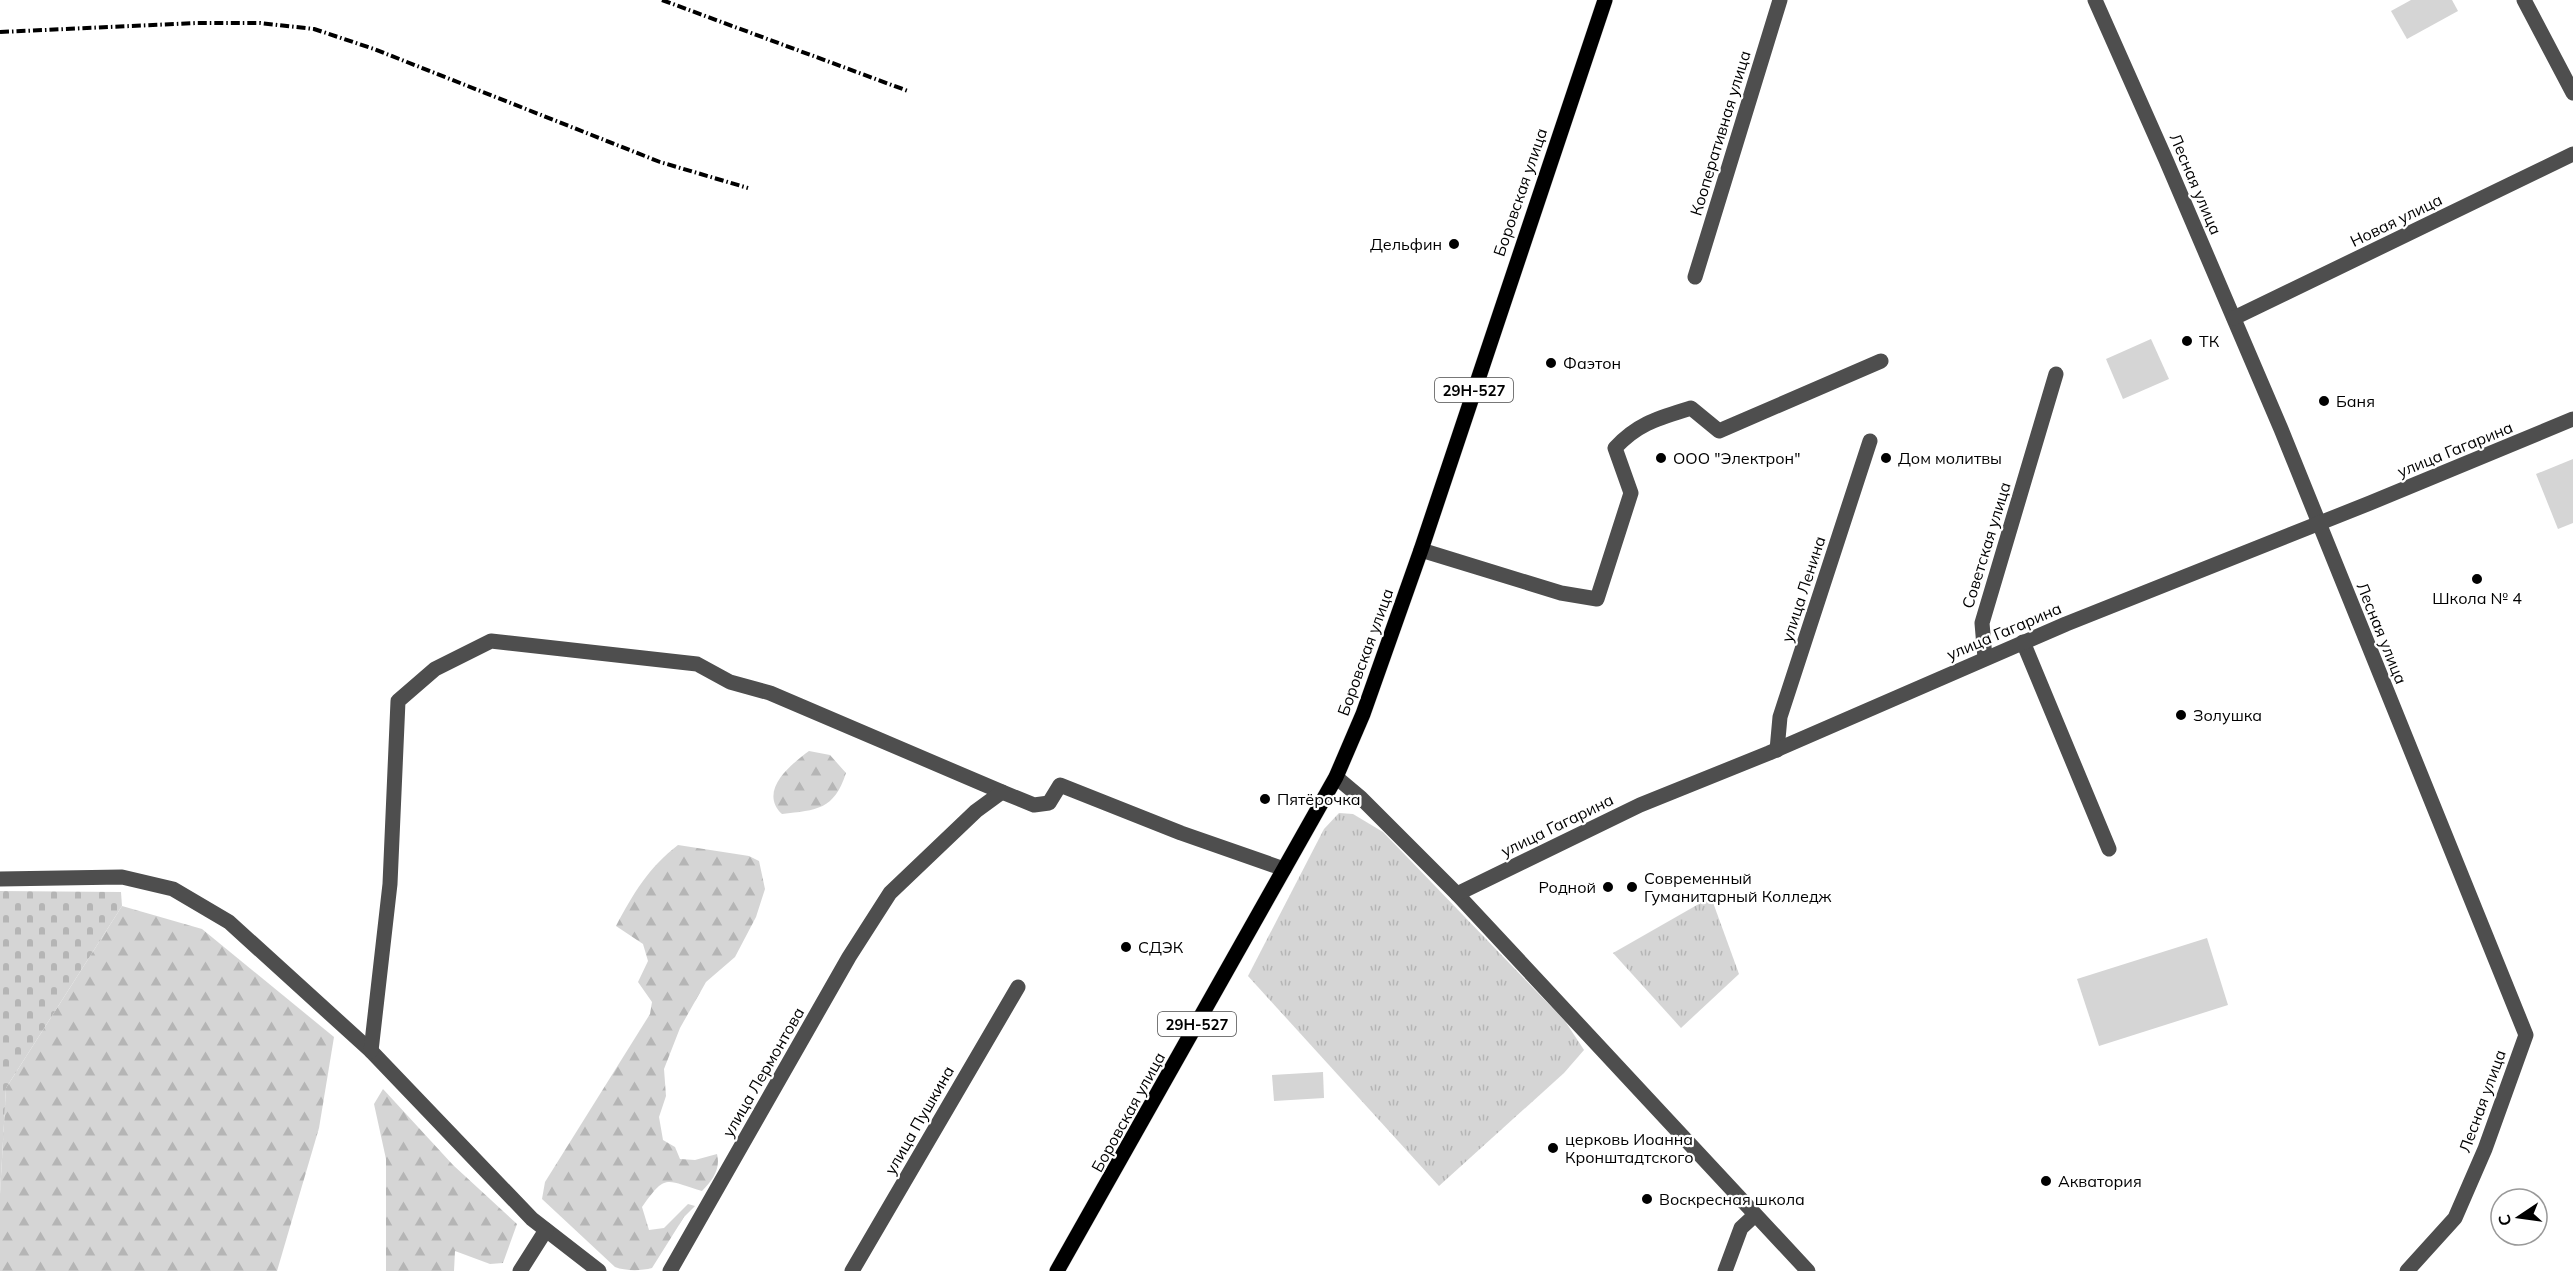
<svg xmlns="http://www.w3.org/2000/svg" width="2573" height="1271" viewBox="0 0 2573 1271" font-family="Mulish,sans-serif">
  <defs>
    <pattern id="forest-firs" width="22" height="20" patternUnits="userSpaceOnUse" patternTransform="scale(1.5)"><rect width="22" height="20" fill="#d5d5d5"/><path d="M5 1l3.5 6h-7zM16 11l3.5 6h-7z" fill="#b5b5b5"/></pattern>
    <pattern id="cemetery-stones" width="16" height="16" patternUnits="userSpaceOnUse" patternTransform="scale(1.5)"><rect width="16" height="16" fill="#d5d5d5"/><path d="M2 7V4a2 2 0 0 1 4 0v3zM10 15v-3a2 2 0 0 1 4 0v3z" fill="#b5b5b5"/></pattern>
    <pattern id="park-tufts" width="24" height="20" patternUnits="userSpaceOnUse" patternTransform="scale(1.5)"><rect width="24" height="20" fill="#d5d5d5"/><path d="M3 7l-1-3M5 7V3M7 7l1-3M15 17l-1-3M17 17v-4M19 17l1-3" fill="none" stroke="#b5b5b5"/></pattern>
  </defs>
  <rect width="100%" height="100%" fill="#fff"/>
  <g fill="url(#forest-firs)">
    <path d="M 809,751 L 830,755 L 846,773 C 834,810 817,810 782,814 C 758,791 790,765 809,751 Z"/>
    <path d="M 678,845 L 749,856 L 759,861 L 765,889 L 756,917 L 735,957 L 706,982 L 680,1028 L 664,1069 L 666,1096 L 659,1117 L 663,1140 L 675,1147 L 680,1159 L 695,1160 L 717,1154 C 721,1169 712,1181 702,1191 C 665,1180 666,1173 642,1207 L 649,1230 L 664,1228 L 688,1204 L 695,1206 L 684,1217 L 652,1268 C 641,1271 625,1271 615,1267 L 542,1199 L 545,1182 L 650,1014 L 652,1002 L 638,982 L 648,961 L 643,944 L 616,926 C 633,894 649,867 678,845 Z"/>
    <polygon points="122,906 202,929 334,1037 319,1128 277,1271 0,1271 0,1194 6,1088"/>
    <polygon points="383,1089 453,1165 517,1224 503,1263 490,1264 455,1251 454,1271 386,1271 386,1159 374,1104"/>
  </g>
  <polygon fill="url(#cemetery-stones)" points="0,891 121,892 122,906 6,1088 0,1194"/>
  <g fill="url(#park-tufts)">
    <polygon points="1339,813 1353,814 1383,832 1565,1021 1584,1050 1564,1073 1439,1186 1248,976 1324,829"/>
    <polygon points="1711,897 1739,974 1681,1028 1613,953"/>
  </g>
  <g fill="#d5d5d5">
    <polygon points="2411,0 2452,0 2458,11 2407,39 2391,11"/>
    <polygon points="2151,339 2169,379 2123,399 2106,359"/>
    <polygon points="2573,459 2573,523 2558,529 2536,474"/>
    <polygon points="2207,938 2228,1005 2099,1046 2077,979"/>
    <polygon points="1323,1072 1324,1098 1274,1101 1272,1075"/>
  </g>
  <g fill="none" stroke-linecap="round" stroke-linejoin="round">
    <g stroke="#dbdbdb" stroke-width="16">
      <polyline id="major" points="1057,1271 1336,777 1363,714 1421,550 1605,0"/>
    </g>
    <g stroke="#4e4e4e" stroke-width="15">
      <polyline points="2095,0 2166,160 2281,429 2526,1035 2485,1149 2455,1218 2407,1271"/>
      <polyline points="2524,0 2573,93"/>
      <polyline points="1695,277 1780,0"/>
      <polyline points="2234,318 2573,154"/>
      <path d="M 1421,550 L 1561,593 L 1597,599 L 1631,493 L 1615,448 C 1638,423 1659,418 1691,408 L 1719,431 L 1881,361"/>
      <polyline points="2023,642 2109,849"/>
      <polyline points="1985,658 1982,623 2056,374"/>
      <polyline points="1777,750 1780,717 1870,441"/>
      <polyline points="1336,777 1361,798 1457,894 1808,1271"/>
      <polyline points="0,879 122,877 173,889 229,922 371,1051 532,1219 599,1271"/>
      <polyline points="1457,894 1640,805 1769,753 2066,624 2370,503 2573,419"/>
      <polyline points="371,1051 390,884 398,701 435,669 491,641 697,664 730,682 770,693 1002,792"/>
      <polyline points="520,1271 546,1230"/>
      <polyline points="670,1271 849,957 890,893 976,811 1002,792 1034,805 1049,803 1060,785 1181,833 1284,869"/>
      <polyline points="852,1271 1018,987"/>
      <polyline points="1725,1271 1741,1228 1755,1215"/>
    </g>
    <use href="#major" stroke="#000" stroke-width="15"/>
    <g stroke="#000" stroke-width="4" stroke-dasharray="9 3 1.5 3" stroke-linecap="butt">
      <polyline points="662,0 908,91"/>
      <polyline points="0,32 197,23 260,23 314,29 374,49 660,162 748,188"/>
    </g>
  </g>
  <g fill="#000" stroke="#fff" stroke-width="2">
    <circle cx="1454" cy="244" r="6"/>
    <circle cx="2187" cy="341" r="6"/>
    <circle cx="1551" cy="363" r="6"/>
    <circle cx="2324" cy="401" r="6"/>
    <circle cx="1661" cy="458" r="6"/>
    <circle cx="1886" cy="458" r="6"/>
    <circle cx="2477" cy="579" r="6"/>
    <circle cx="2181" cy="715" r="6"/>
    <circle cx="1265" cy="799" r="6"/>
    <circle cx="1608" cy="887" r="6"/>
    <circle cx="1632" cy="887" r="6"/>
    <circle cx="1126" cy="947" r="6"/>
    <circle cx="1553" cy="1148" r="6"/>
    <circle cx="2046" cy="1181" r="6"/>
    <circle cx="1647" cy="1199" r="6"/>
  </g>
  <g text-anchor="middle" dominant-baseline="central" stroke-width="4.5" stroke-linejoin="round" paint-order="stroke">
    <g fill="#fff" stroke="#4c4c4c" stroke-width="1.5">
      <rect x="1435" y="378" width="78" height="24" rx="4.5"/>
      <rect x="1158" y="1012" width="78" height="24" rx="4.5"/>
    </g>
    <g font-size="15" font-weight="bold" fill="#000">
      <text x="1474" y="390">29Н-527</text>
      <text x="1197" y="1024">29Н-527</text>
    </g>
    <g font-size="16" fill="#000" stroke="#fff">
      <text transform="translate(1720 133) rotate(-73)">Кооперативная улица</text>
      <text transform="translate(2196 184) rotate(67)">Лесная улица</text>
      <text transform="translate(1520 192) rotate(-71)">Боровская улица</text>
      <text transform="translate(2396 220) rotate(-26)">Новая улица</text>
      <text transform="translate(2455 449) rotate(-22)">улица Гагарина</text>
      <text transform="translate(1986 545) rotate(-73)">Советская улица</text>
      <text transform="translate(1803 589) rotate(-72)">улица Ленина</text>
      <text transform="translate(2004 631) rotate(-23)">улица Гагарина</text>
      <text transform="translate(2382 633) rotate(68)">Лесная улица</text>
      <text transform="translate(1365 652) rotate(-70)">Боровская улица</text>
      <text transform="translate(1557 825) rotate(-26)">улица Гагарина</text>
      <text transform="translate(763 1072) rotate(-60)">улица Лермонтова</text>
      <text transform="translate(2482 1101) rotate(-70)">Лесная улица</text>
      <text transform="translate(1128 1112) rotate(-61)">Боровская улица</text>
      <text transform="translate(919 1120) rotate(-60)">улица Пушкина</text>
    </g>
    <g font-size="16" fill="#000" stroke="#fff" text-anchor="start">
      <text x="1442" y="244" text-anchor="end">Дельфин</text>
      <text x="2199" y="341">ТК</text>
      <text x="1563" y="363">Фаэтон</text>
      <text x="2336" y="401">Баня</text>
      <text x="1673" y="458">ООО "Электрон"</text>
      <text x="1898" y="458">Дом молитвы</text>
      <text x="2477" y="598" text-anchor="middle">Школа № 4</text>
      <text x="2193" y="715">Золушка</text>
      <text x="1277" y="799">Пятёрочка</text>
      <text x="1644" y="878">Современный<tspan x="1644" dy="18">Гуманитарный Колледж</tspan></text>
      <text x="1596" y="887" text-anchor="end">Родной</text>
      <text x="1138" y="947">СДЭК</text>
      <text x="1565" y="1139">церковь Иоанна<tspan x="1565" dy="18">Кронштадтского</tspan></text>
      <text x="2058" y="1181">Акватория</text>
      <text x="1659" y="1199">Воскресная школа</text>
    </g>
  </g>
  <g transform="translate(2519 1217) rotate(257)"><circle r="28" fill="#ffffff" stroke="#999999" stroke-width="1.5"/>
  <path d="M0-4.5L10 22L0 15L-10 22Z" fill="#000000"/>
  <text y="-9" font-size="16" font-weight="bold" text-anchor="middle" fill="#000000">С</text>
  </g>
</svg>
